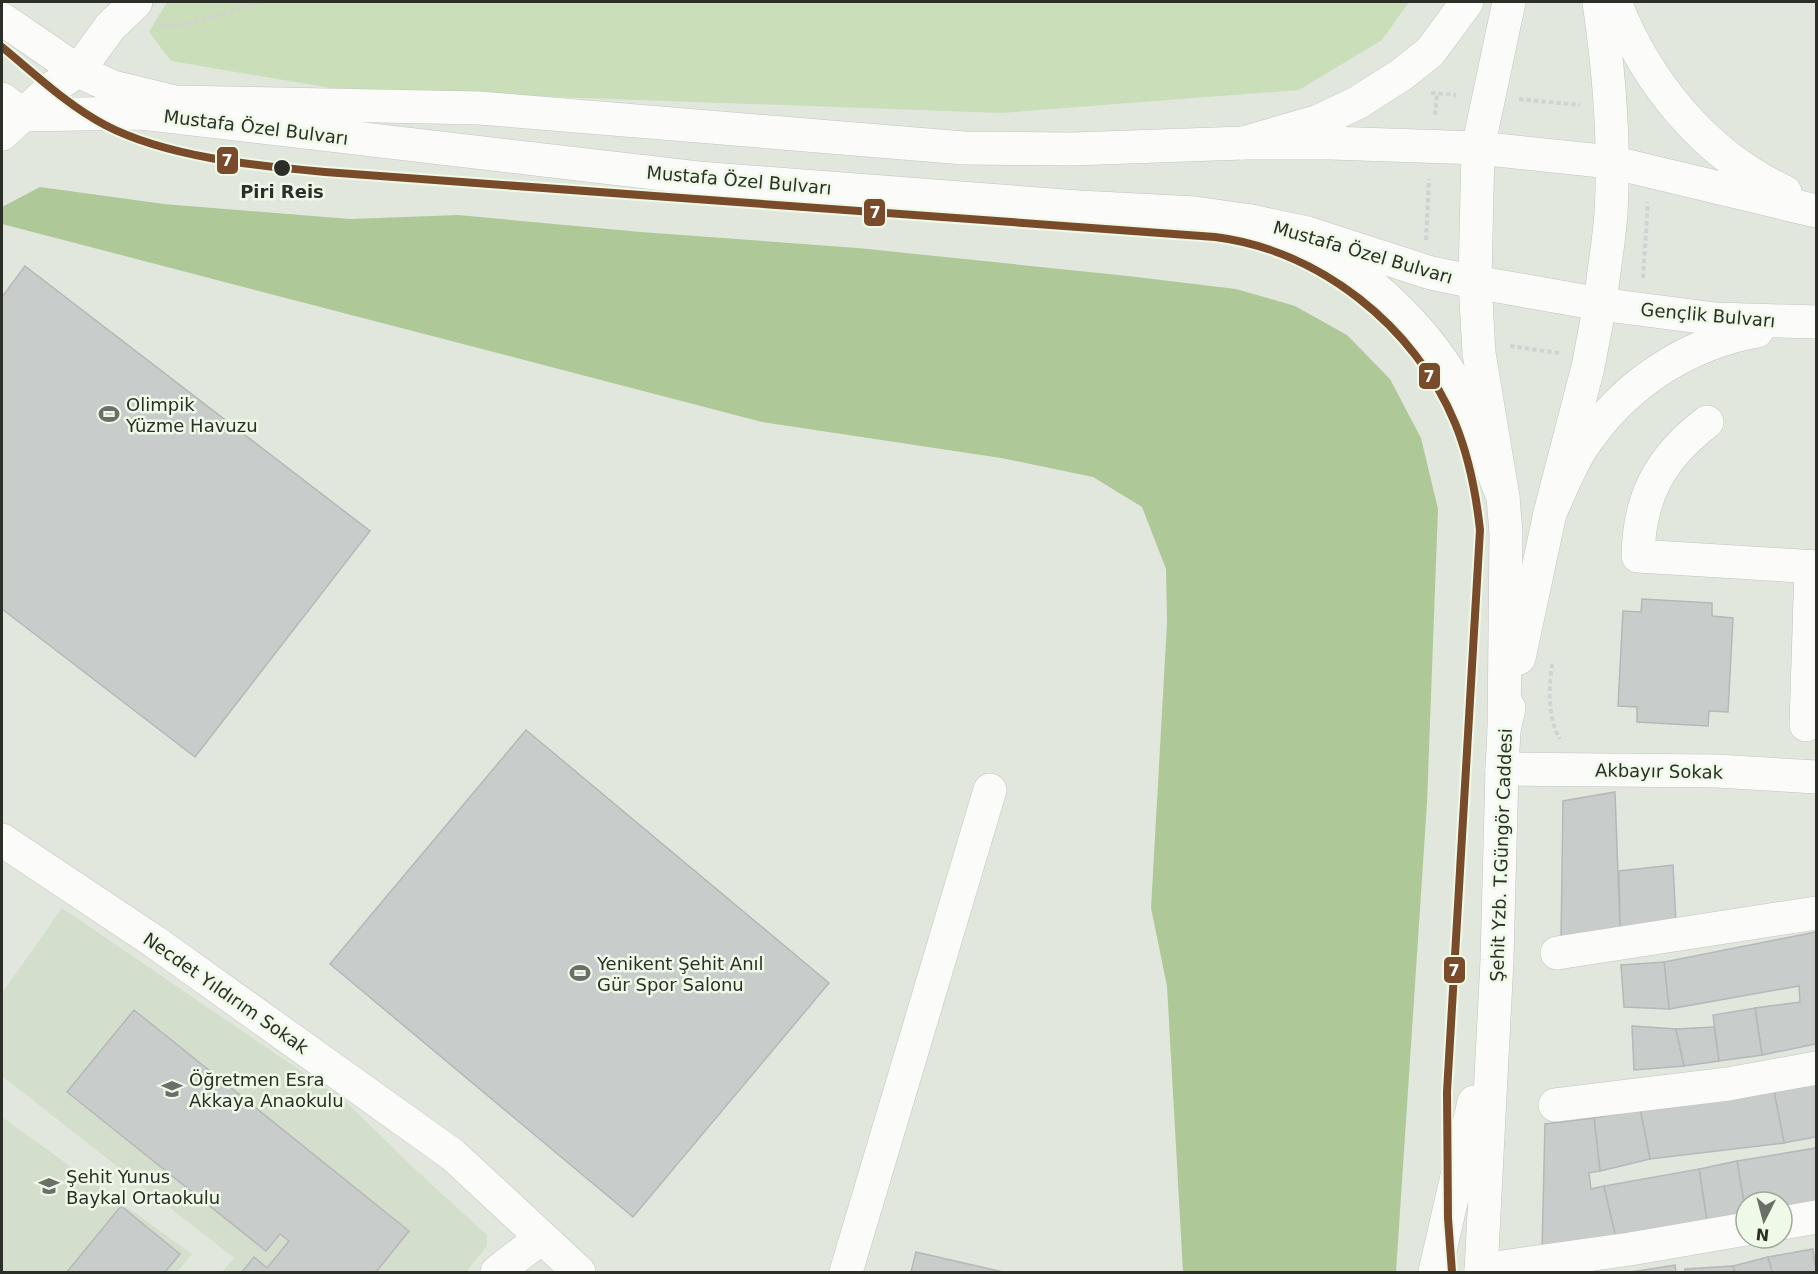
<svg xmlns="http://www.w3.org/2000/svg" width="1818" height="1274" viewBox="0 0 1818 1274" font-family="'DejaVu Sans',sans-serif">
  <rect width="100%" height="100%" fill="#e2e7de"/>
  <g fill="#d4decd">
    <polygon points="62,908 345,1101 418,1172 487,1235 487,1246 466,1272 222,1272 234,1258 2,1076 2,993"/>
    <polygon points="2,1117 192,1254 177,1272 2,1272"/>
  </g>
  <polygon fill="#cadfb9" points="167,2 1409,2 1382,40 1299,90 1001,113 336,89 171,61 149,32"/>
  <polygon fill="#aec997" points="40,187 164,204 350,219 458,215 641,232 858,248 1128,276 1236,289 1295,306 1347,335 1390,379 1421,438 1438,509 1427,803 1396,1272 1183,1272 1167,986 1151,908 1167,623 1166,569 1142,507 1093,477 1001,458 762,422 2,224 2,207"/>
  <g fill="#c8cccb" stroke="#b5b8b7" stroke-width="1.5">
    <polygon points="25,266 370,531 195,757 2,609 2,297"/>
    <polygon points="1642,599 1712,603 1712,616 1733,618 1728,712 1709,711 1708,726 1637,722 1637,707 1618,706 1623,611 1641,612"/>
    <polygon points="526,730 829,983 633,1217 330,964"/>
    <polygon points="1615,792 1620,928 1561,939 1563,801"/>
    <polygon points="1673,865 1676,924 1620,928 1619,871"/>
    <polygon points="1816,932 1816,1044 1762,1055 1755,1008 1800,1002 1799,986 1669,1009 1664,962"/>
    <polygon points="1664,962 1669,1009 1624,1007 1621,965"/>
    <polygon points="1755,1008 1762,1055 1719,1061 1713,1015"/>
    <polygon points="134,1010 409,1231 376,1272 242,1272 254,1257 267,1268 289,1241 280,1234 266,1251 67,1092"/>
    <polygon points="1632,1026 1676,1029 1684,1066 1634,1070"/>
    <polygon points="1714,1027 1719,1061 1684,1066 1676,1029"/>
    <polygon points="1816,1082 1816,1137 1784,1143 1774,1091"/>
    <polygon points="1774,1091 1784,1143 1650,1159 1640,1109"/>
    <polygon points="1640,1109 1650,1159 1600,1171 1594,1118"/>
    <polygon points="1594,1118 1600,1171 1589,1173 1591,1189 1604,1186 1616,1238 1542,1250 1545,1124"/>
    <polygon points="1816,1148 1816,1204 1782,1209 1782,1202 1746,1202 1746,1215 1737,1161"/>
    <polygon points="1737,1161 1746,1215 1707,1221 1699,1169"/>
    <polygon points="1699,1169 1707,1221 1616,1238 1604,1186"/>
    <polygon points="121,1206 180,1254 165,1272 67,1272"/>
    <polygon points="1813,1249 1816,1272 1772,1272 1768,1257"/>
    <polygon points="916,1252 1003,1272 911,1272"/>
    <polygon points="1768,1257 1772,1272 1735,1272 1733,1266"/>
    <polygon points="1675,1265 1676,1272 1631,1272"/>
    <polygon points="1733,1266 1734,1272 1685,1272 1685,1269"/>
  </g>
  <g fill="none" stroke-linecap="round" stroke-linejoin="round">
    <g stroke="#c0c4be" stroke-width="34">
      <g id="minor">
        <polyline points="78,71 110,27 136,2"/>
        <path d="M 1707,422 C 1660,458 1639,497 1638,556 L 1816,567"/>
        <polyline points="1806,725 1811,567"/>
        <polyline points="1502,769 1717,771 1816,777"/>
        <polyline points="2,840 155,942 453,1155 579,1272"/>
        <polyline points="1557,953 1816,913"/>
        <polyline points="1555,1105 1728,1084 1816,1068"/>
        <polyline points="1782,1223 1816,1217"/>
        <polyline points="1481,1270 1630,1249 1746,1229"/>
        <polyline points="497,1272 541,1238"/>
        <polyline points="846,1272 990,790"/>
      </g>
    </g>
    <g stroke="#c0c4be" stroke-width="34">
      <g id="major">
        <polyline points="2,19 78,71 113,87 175,102 479,108 964,148 1073,149 1243,143 1330,143 1478,148"/>
        <polyline points="2,99 22,115 141,113 698,178 1079,207 1195,213 1251,221 1307,233 1431,273 1475,282 1479,353 1503,497 1506,533 1504,730"/>
        <polyline points="2,134 52,88 78,71"/>
        <polyline points="1519,658 1550,513 1588,367 1600,304"/>
        <polyline points="1435,1272 1474,1102"/>
        <polyline points="1481,1272 1497,960 1502,769 1504,730 1509,708"/>
      </g>
    </g>
    <g stroke="#c0c4be" stroke-width="34">
      <g id="highway">
        <polyline points="1509,2 1478,148 1475,282 1600,304 1715,319 1816,322"/>
        <path d="M 1599,2 C 1609,70 1615,144 1611,213 C 1609,243 1603,274 1600,304"/>
        <path d="M 1615,2 C 1646,82 1705,155 1785,192"/>
        <polyline points="1243,143 1319,121 1357,103 1401,75 1430,52 1467,2"/>
        <polyline points="1478,148 1611,162 1816,211"/>
        <path d="M 1251,221 C 1272,230 1295,238 1315,248 C 1374,278 1432,336 1462,395 C 1478,427 1489,464 1503,497"/>
        <path d="M 1550,513 C 1562,487 1573,458 1590,436 C 1630,381 1690,343 1757,331"/>
      </g>
    </g>
    <g stroke="#d1d3d0" stroke-width="4" stroke-dasharray="4.5 3" stroke-linecap="butt">
      <polyline points="157,26 183,25 261,2"/>
      <polyline points="1431,93 1456,95"/>
      <polyline points="1519,99 1580,105"/>
      <polyline points="1435,115 1437,93"/>
      <polyline points="1426,240 1429,179"/>
      <polyline points="1643,278 1648,202"/>
      <polyline points="1510,346 1559,353"/>
      <path d="M 1552,664 C 1549,688 1547,717 1560,739"/>
    </g>
    <use href="#minor" stroke="#fbfbfa" stroke-width="33"/>
    <use href="#major" stroke="#fbfbfa" stroke-width="33"/>
    <use href="#highway" stroke="#fbfbfa" stroke-width="33"/>
    <g stroke="#eef9e7" stroke-width="12">
      <path id="tram-1" d="M 2,47 C 35,74 67,105 105,125 C 166,157 256,166 325,172 L 1215,237 C 1319,250 1415,326 1455,423 C 1469,457 1476,493 1480,530 L 1447,1092 L 1448,1218 L 1452,1272"/>
    </g>
    <use href="#tram-1" stroke="#7a4b2a" stroke-width="8"/>
  </g>
  <defs>
    <g id="stadium-bare" transform="scale(1.62)"><path d="M0-5a6.5 5 0 1 0 0 10a6.5 5 0 1 0 0-10ZM-3.5-1.8h7v3.6h-7Z" fill="#6b6f68" stroke="#eef9e7" stroke-width="2.5" paint-order="stroke"/></g>
    <g id="school-bare" transform="scale(1.62)"><path d="M0-5L7-2L0 1L-7-2ZM-4 1L0 2.5L4 1V4Q0 6-4 4Z" fill="#6b6f68" stroke="#eef9e7" stroke-width="2.5" paint-order="stroke"/></g>
  </defs>
  <g fill-rule="evenodd">
    <use href="#stadium-bare" x="109" y="414"/>
    <use href="#stadium-bare" x="580" y="973"/>
    <use href="#school-bare" x="172" y="1089"/>
    <use href="#school-bare" x="49" y="1186"/>
  </g>
  <circle fill="#2b2f28" stroke="#eef9e7" stroke-width="2" cx="282" cy="168" r="9"/>
  <g text-anchor="middle" dominant-baseline="central" stroke-width="5" stroke-linejoin="round" paint-order="stroke">
    <g font-size="18" fill="#2b2f28" stroke="#eef9e7">
      <text transform="translate(256 127) rotate(7)">Mustafa Özel Bulvarı</text>
      <text transform="translate(739 180) rotate(5)">Mustafa Özel Bulvarı</text>
      <text transform="translate(1363 252) rotate(16)">Mustafa Özel Bulvarı</text>
      <text transform="translate(1708 315) rotate(5)">Gençlik Bulvarı</text>
      <text transform="translate(1659 771) rotate(1)">Akbayır Sokak</text>
      <text transform="translate(1501 855) rotate(-88)">Şehit Yzb. T.Güngör Caddesi</text>
      <text transform="translate(226 993) rotate(35)">Necdet Yıldırım Sokak</text>
    </g>
    <g font-size="18" font-weight="bold" fill="#2b2f28" stroke="#eef9e7">
      <text x="282" y="191">Piri Reis</text>
    </g>
    <g font-size="18" fill="#2b2f28" stroke="#eef9e7" text-anchor="start">
      <text x="126" y="404">Olimpik<tspan x="126" dy="21">Yüzme Havuzu</tspan></text>
      <text x="597" y="963">Yenikent Şehit Anıl<tspan x="597" dy="21">Gür Spor Salonu</tspan></text>
      <text x="189" y="1079">Öğretmen Esra<tspan x="189" dy="21">Akkaya Anaokulu</tspan></text>
      <text x="66" y="1176">Şehit Yunus<tspan x="66" dy="21">Baykal Ortaokulu</tspan></text>
    </g>
  </g>
  <g stroke="#eef9e7" stroke-width="2">
    <rect x="216" y="146" width="23" height="29" rx="6" fill="#7a4b2a"/>
    <rect x="863" y="198" width="23" height="29" rx="6" fill="#7a4b2a"/>
    <rect x="1418" y="362" width="23" height="28" rx="6" fill="#7a4b2a"/>
    <rect x="1443" y="956" width="23" height="28" rx="6" fill="#7a4b2a"/>
  </g>
  <g font-size="16" text-anchor="middle" font-weight="bold" fill="#fff">
    <text x="227" y="166">7</text>
    <text x="875" y="218">7</text>
    <text x="1429" y="382">7</text>
    <text x="1454" y="976">7</text>
  </g>
  <rect width="1818" height="1274" fill="none" stroke="#2b2f28" stroke-width="6"/>
  <g transform="translate(1764 1220) rotate(186)"><circle r="28" fill="#eef9e7" stroke="#a0a89b" stroke-width="1.5"/>
  <path d="M0-4.5L10 22L0 15L-10 22Z" fill="#6b6f68"/>
  <text y="-9" font-size="16" font-weight="bold" text-anchor="middle" fill="#2b2f28">N</text>
  </g>
</svg>
